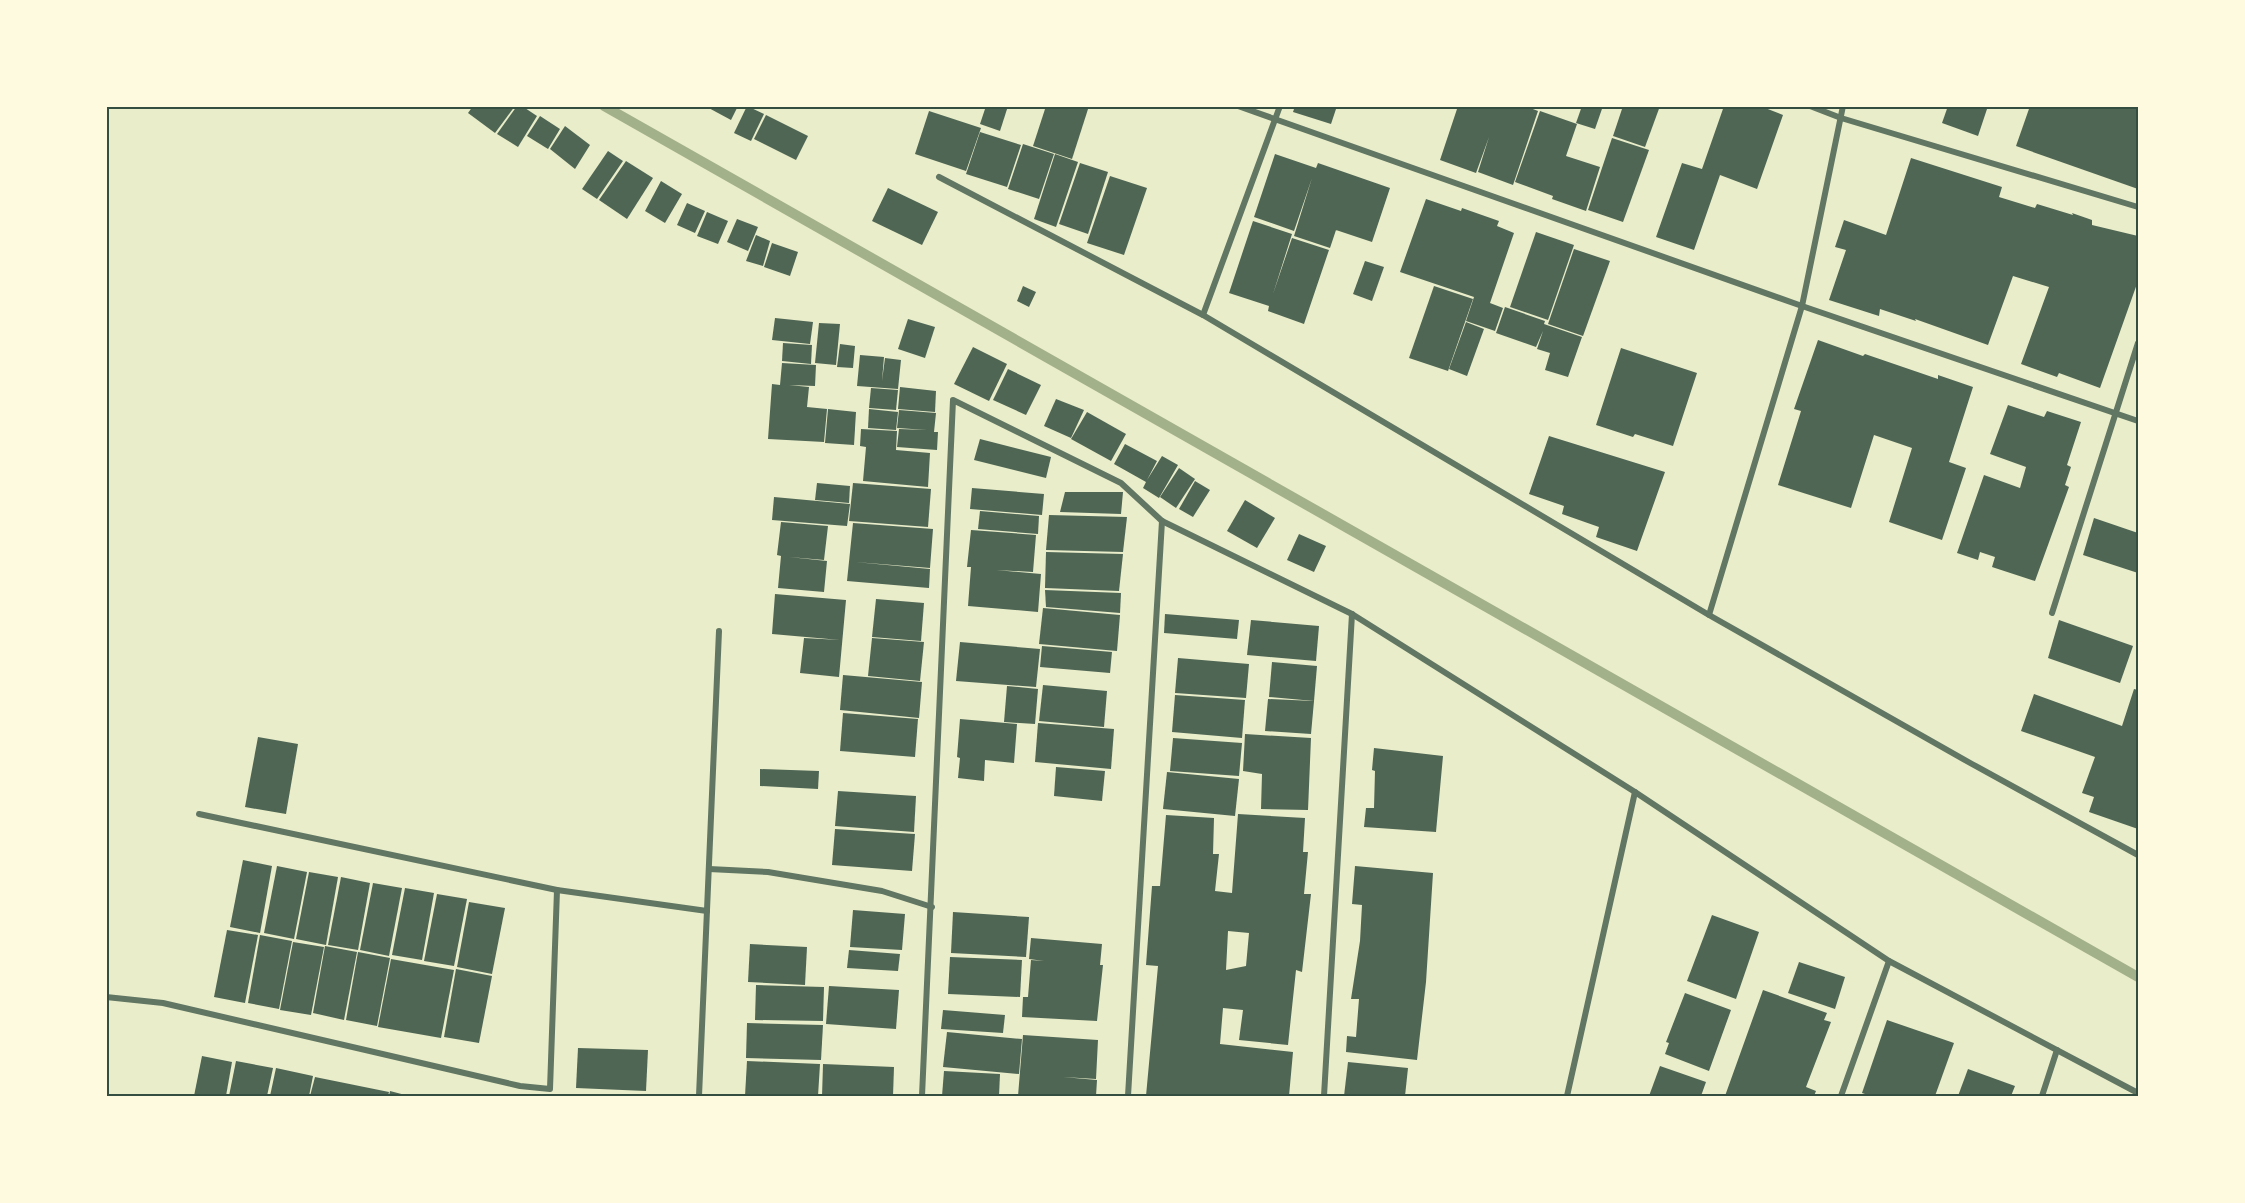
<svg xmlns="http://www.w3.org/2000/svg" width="2245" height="1203" viewBox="0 0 2245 1203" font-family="'Exo 2',sans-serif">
  <rect width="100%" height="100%" fill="#e9edc9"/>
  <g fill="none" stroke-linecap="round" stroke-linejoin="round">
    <polyline stroke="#a3b18a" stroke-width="10" points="604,106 2138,977"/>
  </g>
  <g fill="#4f6655" fill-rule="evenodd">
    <polygon points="473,106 515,106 495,133 468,113"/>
    <polygon points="517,106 522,106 537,116 518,147 497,134"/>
    <polygon points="705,106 738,106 731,120"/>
    <polygon points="747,106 764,114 751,141 734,133"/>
    <polygon points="986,106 1008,106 1000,131 980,124"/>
    <polygon points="1046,106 1089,106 1072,159 1033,146"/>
    <polygon points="1295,106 1337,106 1331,124 1293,112"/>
    <polygon points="1458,106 1525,106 1538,111 1513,185 1478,172 1489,137 1476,173 1440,160"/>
    <polygon points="1582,106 1603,106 1595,129 1576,123"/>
    <polygon points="1623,106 1660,106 1645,147 1613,136"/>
    <polygon points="1724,106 1760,106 1783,115 1757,189 1720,175 1694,250 1656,237 1682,163 1702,169"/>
    <polygon points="1948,106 1988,106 1978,136 1942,123"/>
    <polygon points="2030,106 2138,106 2138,189 2016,146"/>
    <polygon points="929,111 981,128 966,171 915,154"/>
    <polygon points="1540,111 1577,124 1566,156 1600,167 1586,211 1552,199 1553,196 1515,182"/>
    <polygon points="766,115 808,136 796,160 754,139"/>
    <polygon points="540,116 560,129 548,149 527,136"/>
    <polygon points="565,126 590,145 575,169 550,149"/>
    <polygon points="980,132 1021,145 1007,187 966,174"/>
    <polygon points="1612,138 1649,150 1623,222 1588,210"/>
    <polygon points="1023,144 1054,154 1039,199 1008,189"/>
    <polygon points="608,151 623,161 597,199 582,189"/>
    <polygon points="1055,154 1078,162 1056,227 1034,219"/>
    <polygon points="1275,154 1316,168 1318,163 1390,188 1372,242 1336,230 1343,209 1330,248 1294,236 1312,178 1294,231 1254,217"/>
    <polygon points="1911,158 2002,187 1999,197 2035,208 2037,204 2073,215 2072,213 2092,220 2092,225 2138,236 2138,281 2100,388 2059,373 2057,377 2021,364 2049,287 2013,276 1988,345 1915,319 1916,321 1880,309 1879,316 1829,300 1846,250 1835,247 1844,220 1886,235"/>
    <polygon points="626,161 653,178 627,219 599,200"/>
    <polygon points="1080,163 1108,172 1088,234 1059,224"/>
    <polygon points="1110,176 1147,188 1124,255 1087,243"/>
    <polygon points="661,181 682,194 665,223 645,211"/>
    <polygon points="888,188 938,212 922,245 872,221"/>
    <polygon points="1426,199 1461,211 1462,208 1499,221 1497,226 1514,233 1490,303 1503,308 1495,331 1466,321 1474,297 1400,272"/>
    <polygon points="687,203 705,211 695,233 677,225"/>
    <polygon points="707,212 728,221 718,244 697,236"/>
    <polygon points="737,219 758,227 748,251 727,242"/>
    <polygon points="1253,221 1292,234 1273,294 1292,238 1329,250 1304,324 1268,311 1269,306 1229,293"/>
    <polygon points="1536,232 1574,245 1548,320 1510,307"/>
    <polygon points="756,235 770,241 763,266 746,261"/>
    <polygon points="772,243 798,252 790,276 764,267"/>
    <polygon points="1574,249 1610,261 1583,336 1548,324"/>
    <polygon points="1365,261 1384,267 1372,301 1353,294"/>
    <polygon points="1023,286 1036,292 1029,307 1017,301"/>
    <polygon points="1434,286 1473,299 1448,371 1409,358"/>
    <polygon points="1505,307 1545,321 1544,324 1582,337 1568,377 1545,370 1550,353 1537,349 1543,331 1536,347 1496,333"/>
    <polygon points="775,318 813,322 810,344 772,340"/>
    <polygon points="908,319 935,327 925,358 898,349"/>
    <polygon points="1466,322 1484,329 1467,376 1449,369"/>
    <polygon points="819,323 840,324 836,365 815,363"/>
    <polygon points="1818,340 1863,356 1865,354 1938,379 1938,375 1973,387 1949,462 1966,468 1942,540 1889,522 1912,448 1874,435 1851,508 1778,485 1801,411 1794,409"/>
    <polygon points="783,343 812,345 811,364 782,361"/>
    <polygon points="840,344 855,346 853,368 837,367"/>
    <polygon points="973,347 1007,364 989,401 954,384"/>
    <polygon points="1621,348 1697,373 1673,446 1635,434 1633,437 1596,425"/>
    <polygon points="860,355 884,357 882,381 885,358 901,360 898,389 857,386"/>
    <polygon points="782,363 816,365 815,386 789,385 809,387 807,407 827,409 824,442 768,439 772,384 780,385"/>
    <polygon points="1008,369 1041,385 1026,415 993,400"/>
    <polygon points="900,387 936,391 935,412 898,409"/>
    <polygon points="871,388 898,390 896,410 869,408"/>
    <polygon points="1056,399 1084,410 1071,438 1044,426"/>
    <polygon points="2008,405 2044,417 2047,411 2081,422 2067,465 2071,467 2065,485 2069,487 2035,581 1992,567 1995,557 1980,552 1978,560 1957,553 1984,475 2020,488 2026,467 1990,454"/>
    <polygon points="828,409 856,412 854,445 825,443"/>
    <polygon points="869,409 898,412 896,430 868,428"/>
    <polygon points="899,410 936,413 934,432 938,432 937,450 897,447 899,429 927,430 897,428"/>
    <polygon points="1087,412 1126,434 1111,461 1071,439"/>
    <polygon points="861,429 897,431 896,450 930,453 928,487 863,481 866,447 860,446"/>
    <polygon points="1549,436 1665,472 1637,551 1596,537 1599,527 1562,514 1564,506 1529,494"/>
    <polygon points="980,439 1051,457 1046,478 974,460"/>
    <polygon points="1125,444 1157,461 1147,480 1162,456 1178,465 1159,498 1143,488 1146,482 1114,464"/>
    <polygon points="1179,468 1195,479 1176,508 1160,497"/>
    <polygon points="1195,481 1210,490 1193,517 1179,509"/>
    <polygon points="817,483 850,486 849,503 815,500"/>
    <polygon points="853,483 931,489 928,527 849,521"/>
    <polygon points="972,488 1044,494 1042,515 970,509"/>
    <polygon points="1065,492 1123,492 1121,514 1060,512"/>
    <polygon points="774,497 850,504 847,526 772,520"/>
    <polygon points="1245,500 1275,518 1257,548 1227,531"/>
    <polygon points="980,511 1039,516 1038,534 978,529"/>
    <polygon points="1049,515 1127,517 1123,552 1046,550"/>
    <polygon points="2094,518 2138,533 2138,573 2083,555"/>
    <polygon points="781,522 828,526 824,560 789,557 827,561 824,592 778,588 781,556 777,555"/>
    <polygon points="853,523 933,529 930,568 855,562 930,569 929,588 847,581"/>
    <polygon points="971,530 1036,535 1033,572 996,570 1041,574 1038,612 968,606 971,567 967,567"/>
    <polygon points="1299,534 1326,546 1314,572 1287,560"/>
    <polygon points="1046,552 1123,554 1119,591 1045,588"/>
    <polygon points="1045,590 1121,593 1120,613 1046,607"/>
    <polygon points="775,594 846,600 839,677 800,673 804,638 840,640 772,634"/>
    <polygon points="876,599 924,603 921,641 872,637"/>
    <polygon points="1043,608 1120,615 1117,651 1039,644"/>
    <polygon points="1165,614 1239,620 1237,639 1164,633"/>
    <polygon points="1251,620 1319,626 1316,661 1247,655"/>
    <polygon points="2059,620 2133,646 2120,683 2048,658"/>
    <polygon points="872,638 924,642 920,681 868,676"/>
    <polygon points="960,642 1040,649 1036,687 956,681"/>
    <polygon points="1042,646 1112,652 1110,673 1040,667"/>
    <polygon points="1178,658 1249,664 1246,698 1175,693"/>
    <polygon points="1272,662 1317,666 1314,701 1269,697"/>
    <polygon points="843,675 922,682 919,718 840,710"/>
    <polygon points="1043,685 1107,691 1104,727 1039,721"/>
    <polygon points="1007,686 1038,689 1035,724 1004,722"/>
    <polygon points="2134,689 2138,690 2138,829 2089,812 2094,797 2082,793 2095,757 2021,731 2034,694 2122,726"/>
    <polygon points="1175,695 1245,700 1242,738 1172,732"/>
    <polygon points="1268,699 1314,701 1311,734 1265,731"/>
    <polygon points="843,713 918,719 915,757 840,751"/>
    <polygon points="960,719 1017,724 1014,763 985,760 984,781 958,778 960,758 957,757"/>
    <polygon points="1038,723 1114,729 1111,769 1035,762"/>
    <polygon points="1245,734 1311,738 1308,810 1261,809 1262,774 1243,771"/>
    <polygon points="258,737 298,744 286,814 245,807"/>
    <polygon points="1173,738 1242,743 1239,776 1170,771"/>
    <polygon points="1374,748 1443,756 1436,832 1364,827 1366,808 1374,808 1375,771 1372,770"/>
    <polygon points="1056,767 1105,771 1102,801 1054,796"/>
    <polygon points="760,769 819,771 818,789 760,786"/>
    <polygon points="1167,772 1239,779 1235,816 1163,809"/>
    <polygon points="838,791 916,796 914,832 835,826"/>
    <path d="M 1238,814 L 1305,818 L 1303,852 L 1308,852 L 1304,894 L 1311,894 L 1302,972 L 1296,970 L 1288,1045 L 1239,1040 L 1243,1010 L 1223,1008 L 1220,1044 L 1293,1052 L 1289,1096 L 1146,1096 L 1158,966 L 1146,965 L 1152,886 L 1160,886 L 1166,815 L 1214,818 L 1213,854 L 1219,854 L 1215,891 L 1232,893 ZM 1228,931 L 1249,933 L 1246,966 L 1226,970 Z"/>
    <polygon points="835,829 915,834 912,871 832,865"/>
    <polygon points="243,860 272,866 260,933 230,927"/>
    <polygon points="277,866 307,872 294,939 264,933"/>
    <polygon points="1355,866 1433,873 1426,982 1417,1060 1346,1052 1347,1036 1356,1037 1359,999 1351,999 1360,941 1362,905 1352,904"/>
    <polygon points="309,872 338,877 326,945 296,939"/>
    <polygon points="341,877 370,883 358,950 328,945"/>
    <polygon points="373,883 402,888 389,956 360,950"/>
    <polygon points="405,888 434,893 422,960 392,955"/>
    <polygon points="437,894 467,899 454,966 424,961"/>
    <polygon points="469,902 505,908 492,974 457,967"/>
    <polygon points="853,910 905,914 902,950 850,947"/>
    <polygon points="953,912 1029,917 1026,957 951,953"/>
    <polygon points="1712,915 1759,932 1736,999 1687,981"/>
    <polygon points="227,930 258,935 245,1003 214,997"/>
    <polygon points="260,935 292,941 279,1009 248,1003"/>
    <polygon points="1031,938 1102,944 1100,965 1103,965 1097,1021 1022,1017 1023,997 1028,997 1031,960 1044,961 1029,959"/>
    <polygon points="293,942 324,947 311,1015 280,1010"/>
    <polygon points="750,944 807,947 805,985 748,982"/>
    <polygon points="325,946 357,952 344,1020 313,1013"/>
    <polygon points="849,950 900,954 898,971 847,968"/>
    <polygon points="358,952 390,958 377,1026 346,1020"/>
    <polygon points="950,957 1022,960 1020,997 948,994"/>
    <polygon points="391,959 454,970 441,1038 378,1027"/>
    <polygon points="1799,962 1845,977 1835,1009 1788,993"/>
    <polygon points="456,969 492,976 479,1043 444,1037"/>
    <polygon points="756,985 824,987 823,1021 755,1020"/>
    <polygon points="829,986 899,990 896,1029 826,1024"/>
    <polygon points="1763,990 1827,1013 1824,1020 1831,1022 1806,1087 1816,1091 1814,1096 1725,1096"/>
    <polygon points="1685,993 1731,1010 1709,1071 1665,1054 1669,1043 1666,1042"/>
    <polygon points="943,1010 1005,1015 1003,1033 941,1029"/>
    <polygon points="1887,1020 1954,1043 1935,1096 1871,1096 1862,1093"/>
    <polygon points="747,1023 823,1025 821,1060 746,1058"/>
    <polygon points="947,1032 1022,1039 1019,1074 943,1067"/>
    <polygon points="1023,1035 1098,1040 1096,1079 1063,1077 1097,1080 1096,1096 1018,1096"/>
    <polygon points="578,1048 648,1050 646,1091 576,1088"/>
    <polygon points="202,1056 232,1062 226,1096 194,1096"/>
    <polygon points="236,1061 273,1068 267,1096 229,1096"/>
    <polygon points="747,1061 820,1064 818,1096 745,1096"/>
    <polygon points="1348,1062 1408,1068 1405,1096 1344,1096"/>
    <polygon points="823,1064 894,1067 893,1096 822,1096"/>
    <polygon points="1660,1066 1706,1082 1701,1096 1649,1096"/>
    <polygon points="276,1068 313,1076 309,1096 270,1096"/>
    <polygon points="1968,1069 2015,1086 2011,1096 1958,1096"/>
    <polygon points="944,1071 1000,1074 999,1096 942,1096"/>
    <polygon points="315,1077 389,1092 388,1096 310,1096"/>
    <polygon points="390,1091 409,1096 389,1096"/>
  </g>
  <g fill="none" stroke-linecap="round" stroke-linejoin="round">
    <g stroke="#617663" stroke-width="6">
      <polyline points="1238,106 1802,306 2138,421"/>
      <polyline points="1810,106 1841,118 2138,207"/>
      <polyline points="939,177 1203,315 1709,615 1972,764 2138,855"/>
      <polyline points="1203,315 1280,106"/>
      <polyline points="2052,613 2138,343"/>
      <polyline points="1709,615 1802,306 1843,106"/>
      <polyline points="199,814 557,890 707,911"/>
      <polyline points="709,869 768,872 882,891 932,907"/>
      <polyline points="106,997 163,1003 520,1086 550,1089 557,890"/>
      <polyline points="699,1096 719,631"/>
      <polyline points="922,1096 953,400 1121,483 1162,521 1352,614 1635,792 1889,961 2138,1093"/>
      <polyline points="1128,1096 1162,521"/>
      <polyline points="1324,1096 1352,614"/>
      <polyline points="1567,1096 1635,792"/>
      <polyline points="1841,1096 1889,961"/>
      <polyline points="2042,1096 2057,1050"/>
    </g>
  </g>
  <rect width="2245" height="1203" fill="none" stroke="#fefae0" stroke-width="216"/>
  <rect x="108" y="108" width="2029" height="987" fill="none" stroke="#344e41" stroke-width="2"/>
</svg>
